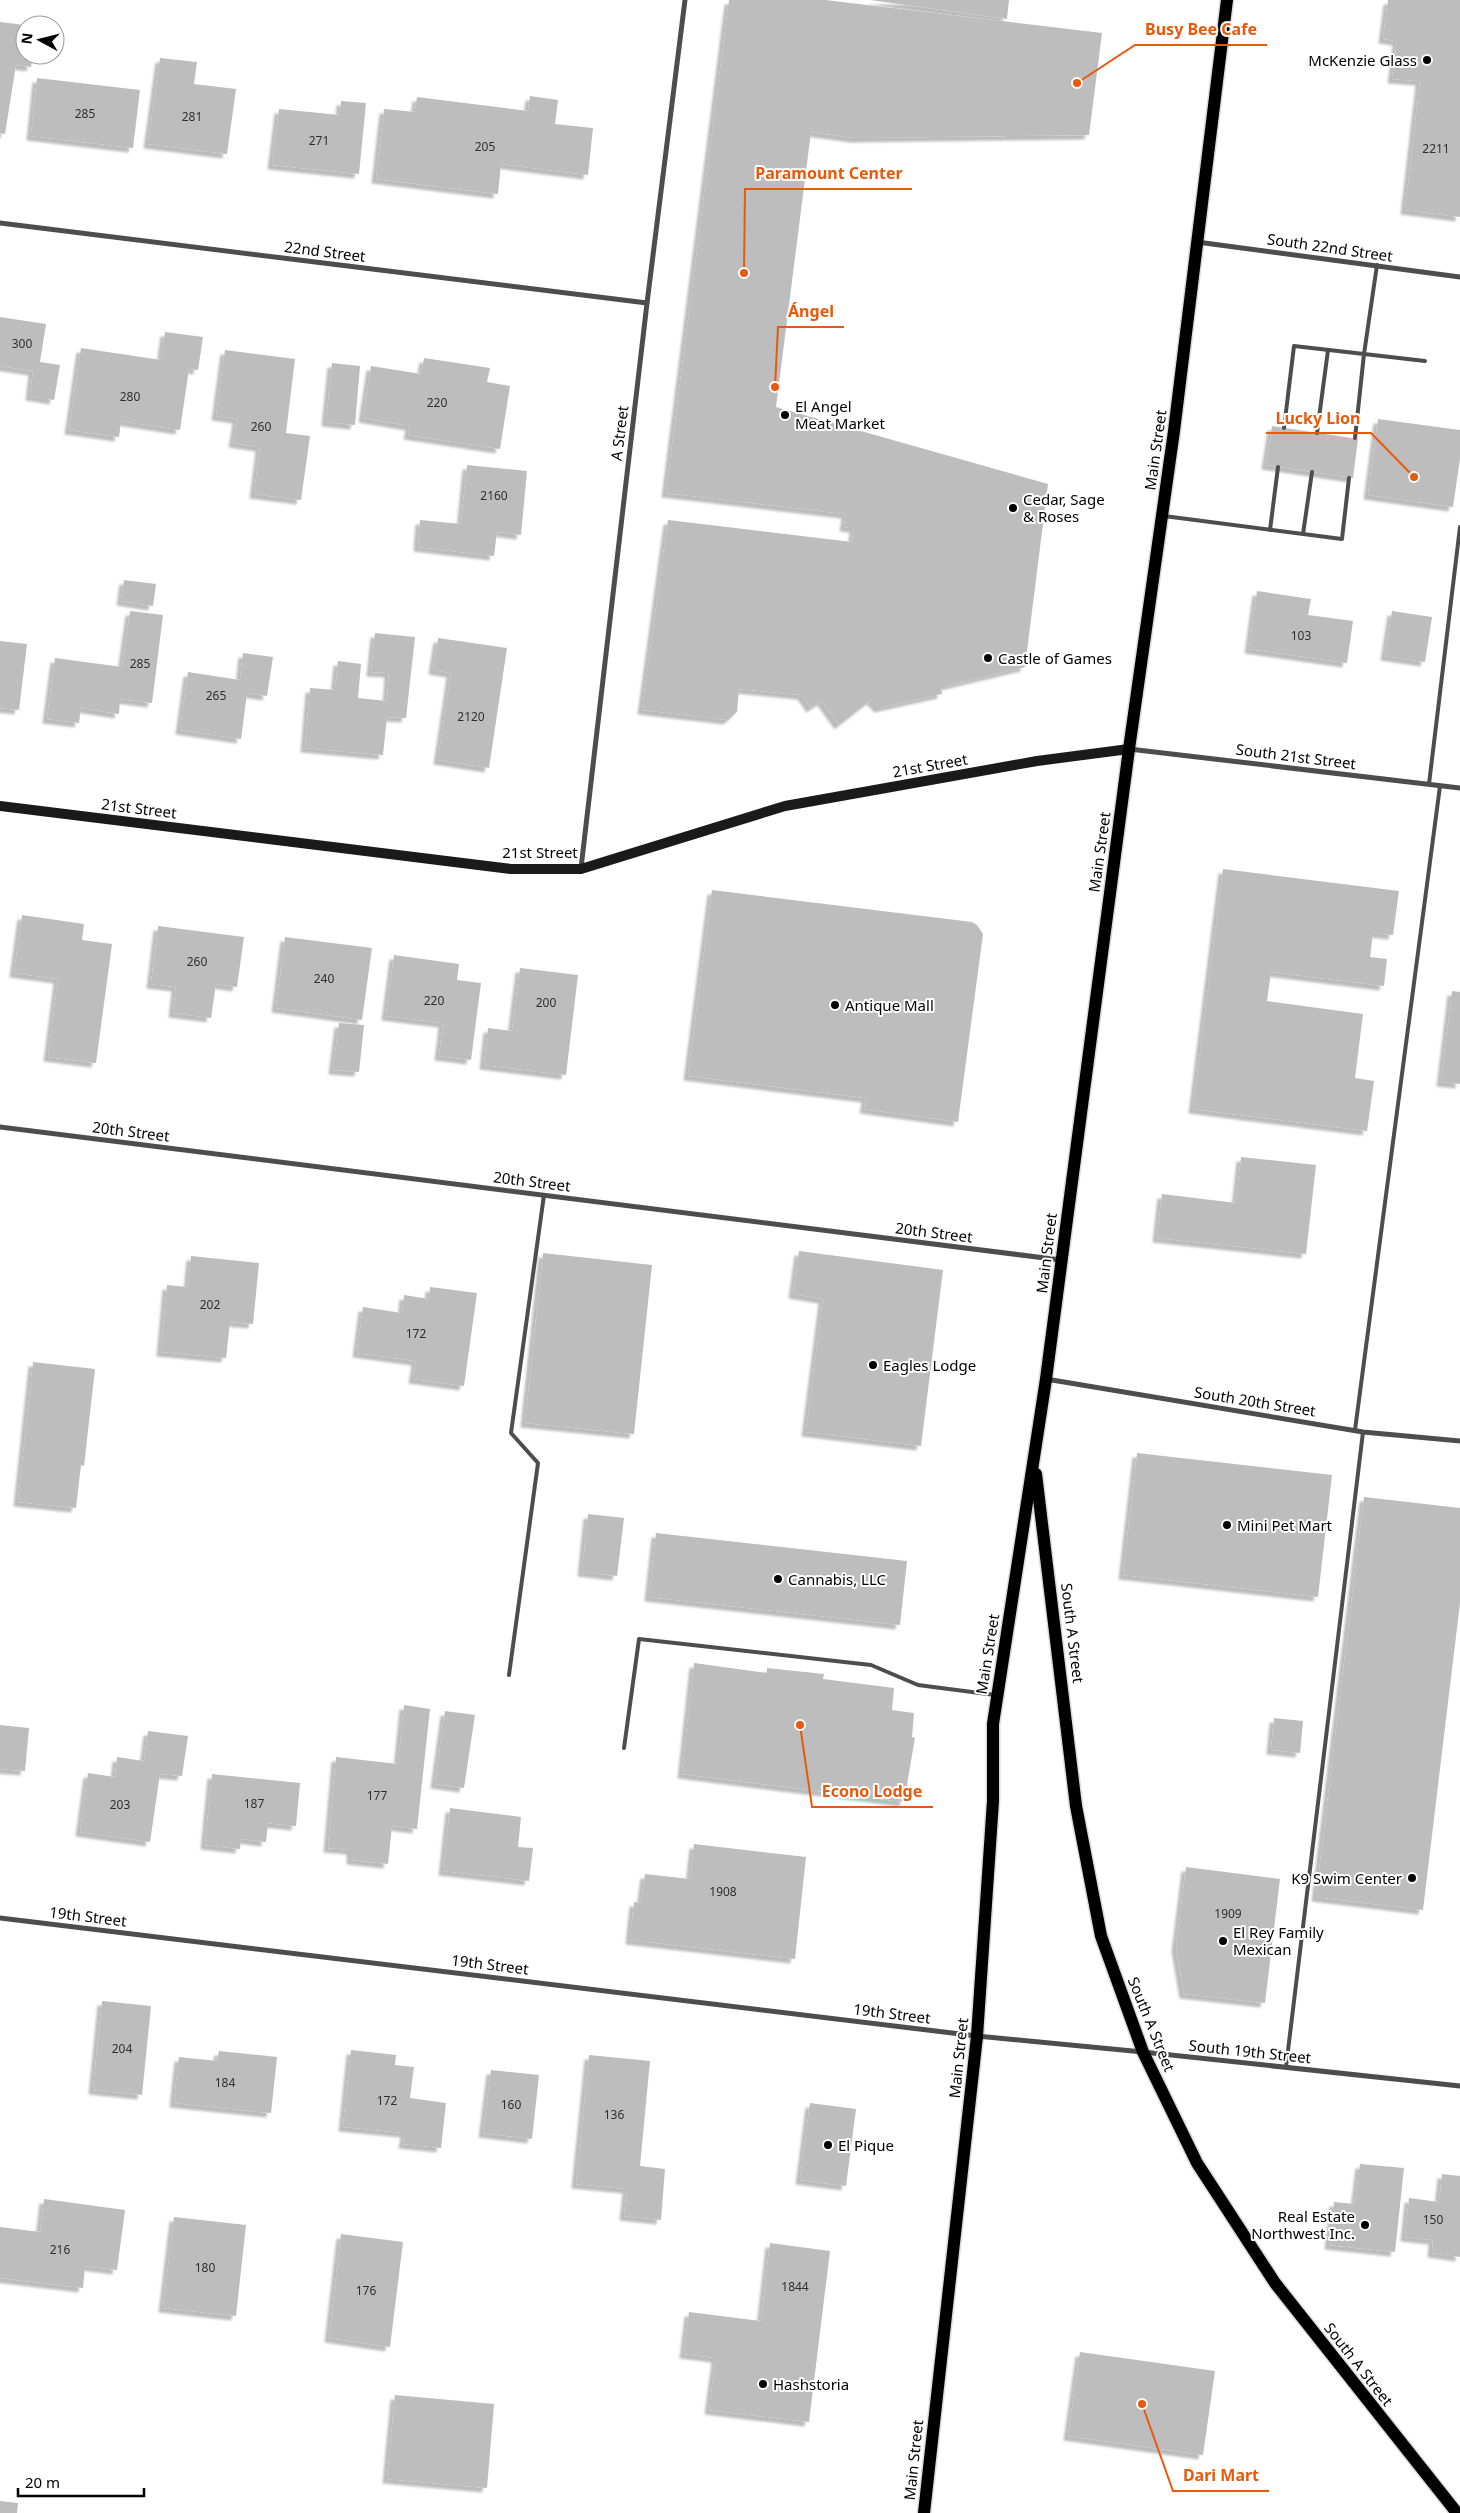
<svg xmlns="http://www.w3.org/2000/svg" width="1460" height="2513" viewBox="0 0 1460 2513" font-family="'Noto Sans',sans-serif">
  <defs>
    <filter id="shadow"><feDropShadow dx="-4.5" dy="4.5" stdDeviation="1" flood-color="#0004"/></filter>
  </defs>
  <rect width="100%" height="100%" fill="#fff"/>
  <g fill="#bdbdbd" filter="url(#shadow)">
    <polygon points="729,0 825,0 1102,33 1089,135 855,138 811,132 776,407 1048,484 1025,667 941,687 942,694 879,708 871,700 839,725 822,701 811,708 802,695 739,689 737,712 728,720 642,710 668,520 852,542 854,528 844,527 846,514 666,493"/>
    <polygon points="870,0 1009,0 1007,19"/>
    <polygon points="1388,0 1460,0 1460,217 1405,210 1420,81 1392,79 1397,41 1383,39"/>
    <polygon points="0,22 25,25 25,55 33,55 31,67 16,65 5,134 0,133"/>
    <polygon points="160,58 197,62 194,84 236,89 227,154 148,144"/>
    <polygon points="37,78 140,90 133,148 31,136"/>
    <polygon points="530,96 558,100 555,124 593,128 588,175 501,164 498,194 376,179 384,109 415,112 417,97 528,111"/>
    <polygon points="341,101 366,103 359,174 272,165 279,109 340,115"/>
    <polygon points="0,317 46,324 40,362 60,365 54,400 30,396 33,371 0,366"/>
    <polygon points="165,332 203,337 198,370 189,369 180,430 121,421 119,437 69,430 81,348 161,360"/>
    <polygon points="225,350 295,359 286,433 310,436 301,500 254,494 260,447 233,443 237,419 216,416"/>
    <polygon points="424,358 490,368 487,382 510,386 500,449 408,435 410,426 363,418 371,366 421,374"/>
    <polygon points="332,363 360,366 355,425 326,422"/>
    <polygon points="1378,419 1460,430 1460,459 1453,507 1368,495"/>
    <polygon points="1272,426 1358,439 1353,478 1266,465"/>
    <polygon points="467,465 527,471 521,535 497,532 494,556 418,547 420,520 461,524"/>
    <polygon points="124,580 156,584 153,606 121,601"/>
    <polygon points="1257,591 1311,599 1308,615 1353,621 1347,663 1249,649"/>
    <polygon points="130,611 163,615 152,703 120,699 119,714 81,708 79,723 47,719 55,658 122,667"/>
    <polygon points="1392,611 1432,617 1425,662 1385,656"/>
    <polygon points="375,633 415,637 406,718 387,717 383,755 305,748 310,688 335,690 338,661 361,664 358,698 387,701 389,673 371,672"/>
    <polygon points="438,638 507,648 489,768 438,760 451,673 433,670"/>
    <polygon points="0,641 27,644 19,710 0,708"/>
    <polygon points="243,653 273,657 267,696 247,693 241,739 180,730 188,672 240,680"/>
    <polygon points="1223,869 1399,891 1393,935 1373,933 1370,957 1387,959 1384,986 1271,972 1267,1001 1363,1014 1355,1078 1374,1081 1367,1131 1193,1109"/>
    <polygon points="712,890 972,922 977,925 983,934 958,1122 864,1109 866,1098 688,1076"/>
    <polygon points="22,915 84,924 82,940 112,944 96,1063 48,1057 58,979 14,973"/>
    <polygon points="158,926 244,937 237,987 216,984 211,1018 173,1013 176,987 151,984"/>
    <polygon points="285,937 372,948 362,1020 276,1008"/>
    <polygon points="394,955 459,964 457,980 481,983 471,1060 439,1056 443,1023 386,1016"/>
    <polygon points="520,968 578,975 566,1075 484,1065 488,1028 512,1031"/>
    <polygon points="1452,991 1460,992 1460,1084 1441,1082"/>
    <polygon points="339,1023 364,1025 359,1072 333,1070"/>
    <polygon points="1241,1157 1316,1165 1306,1254 1157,1238 1162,1194 1236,1203"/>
    <polygon points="799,1251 943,1270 921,1446 806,1432 823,1299 793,1294"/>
    <polygon points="543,1253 652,1265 634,1434 525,1423"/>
    <polygon points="191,1256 259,1263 253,1324 230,1322 226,1358 161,1352 167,1285 188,1287"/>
    <polygon points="430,1287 477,1293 464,1386 413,1379 416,1361 357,1353 363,1307 402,1313 404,1295 429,1299"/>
    <polygon points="33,1362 95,1369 84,1466 81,1465 76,1508 18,1502"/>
    <polygon points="1137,1453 1332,1475 1318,1597 1123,1575"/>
    <polygon points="1364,1497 1460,1508 1460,1603 1423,1910 1316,1897"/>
    <polygon points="588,1514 624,1518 617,1576 582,1572"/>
    <polygon points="656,1533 907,1561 900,1625 649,1597"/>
    <polygon points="694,1663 767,1673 767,1668 824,1674 823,1679 894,1688 892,1710 914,1713 912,1737 915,1738 904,1802 682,1774"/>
    <polygon points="404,1705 430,1709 417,1829 392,1826 388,1864 351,1860 351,1850 328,1848 336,1757 398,1764"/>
    <polygon points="445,1711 475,1715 464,1788 435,1784"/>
    <polygon points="1274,1718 1303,1721 1300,1753 1271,1750"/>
    <polygon points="0,1725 29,1728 25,1771 0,1769"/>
    <polygon points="148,1731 188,1736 182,1776 160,1774 150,1842 80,1832 88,1773 115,1777 117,1757 144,1761"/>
    <polygon points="212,1774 300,1783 296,1826 268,1823 266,1842 241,1839 240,1849 205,1845"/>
    <polygon points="450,1808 521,1817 518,1847 533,1848 529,1881 443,1871"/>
    <polygon points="694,1844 806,1857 795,1959 630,1940 634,1902 641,1903 645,1874 690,1879"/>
    <polygon points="1186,1867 1280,1879 1265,2003 1184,1994 1176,1947"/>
    <polygon points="102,2001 151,2006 142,2095 93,2090"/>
    <polygon points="351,2050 396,2055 395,2065 414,2067 410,2098 446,2103 441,2148 403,2144 405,2133 343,2127"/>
    <polygon points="219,2051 277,2057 271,2113 174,2103 179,2057 217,2061"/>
    <polygon points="589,2055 650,2061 640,2166 665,2169 661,2220 624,2216 627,2189 576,2184"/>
    <polygon points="491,2070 539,2075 532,2139 483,2133"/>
    <polygon points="810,2103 856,2109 846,2186 800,2180"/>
    <polygon points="1360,2164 1404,2168 1395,2252 1329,2245 1334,2202 1355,2204"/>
    <polygon points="1442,2174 1460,2176 1460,2257 1432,2253 1433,2240 1405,2237 1409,2198 1439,2202"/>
    <polygon points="44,2199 125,2210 117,2270 85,2266 83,2288 0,2278 0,2227 40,2232"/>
    <polygon points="174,2217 246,2225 236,2316 163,2308"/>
    <polygon points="341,2234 403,2242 390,2347 329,2338"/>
    <polygon points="770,2243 830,2251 809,2422 709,2410 716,2358 684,2354 689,2312 761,2321"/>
    <polygon points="1080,2352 1215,2371 1203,2455 1068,2436"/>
    <polygon points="395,2395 494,2404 487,2488 387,2479"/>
    <polygon points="0,2501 18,2503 17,2513 0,2513"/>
  </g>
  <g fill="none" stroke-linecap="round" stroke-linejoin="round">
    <g stroke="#dbdbdb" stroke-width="15">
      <g id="primary">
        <polyline points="1036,1474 1076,1806 1101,1936 1143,2052 1197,2163 1275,2283 1457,2513"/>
        <polyline points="924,2513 977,2036 993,1801 993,1724 1046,1379 1129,749 1174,431 1227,0"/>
      </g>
    </g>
    <g stroke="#4d4d4d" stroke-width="4">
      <polyline points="1377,265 1364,354 1425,361"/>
      <polyline points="1284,428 1294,346 1364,354 1355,438"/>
      <polyline points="1317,433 1328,350"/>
      <polyline points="1164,516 1342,539 1349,478"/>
      <polyline points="1270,530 1278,467"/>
      <polyline points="1303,534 1312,472"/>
      <polyline points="1429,784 1460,527"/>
      <polyline points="1355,1430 1440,786"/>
      <polyline points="509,1675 538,1463 511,1433 544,1195"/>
      <polyline points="624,1748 639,1639 871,1665 918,1685 995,1695"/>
      <polyline points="1286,2067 1363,1432"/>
    </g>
    <g stroke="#4d4d4d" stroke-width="5">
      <polyline points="0,223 647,303"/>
      <polyline points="1197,242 1460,277"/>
      <polyline points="1129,749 1460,788"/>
      <polyline points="581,868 647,303 685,0"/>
      <polyline points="0,1127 1061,1260"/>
      <polyline points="1046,1379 1363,1432 1460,1441"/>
      <polyline points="0,1918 977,2036 1143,2052 1460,2086"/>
    </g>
    <polyline stroke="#1a1a1a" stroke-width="10" points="0,806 511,869 581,869 785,806 1037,761 1129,749"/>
    <use href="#primary" stroke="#000" stroke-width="12"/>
  </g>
  <g fill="#000" stroke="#fff" stroke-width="2">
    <circle cx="1427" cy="60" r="5"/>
    <circle cx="785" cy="415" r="5"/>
    <circle cx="1013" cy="508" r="5"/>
    <circle cx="988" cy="658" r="5"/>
    <circle cx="835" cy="1005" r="5"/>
    <circle cx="873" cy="1365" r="5"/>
    <circle cx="1227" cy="1525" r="5"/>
    <circle cx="778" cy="1579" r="5"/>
    <circle cx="1412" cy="1878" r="5"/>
    <circle cx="1223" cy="1941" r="5"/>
    <circle cx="828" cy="2145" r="5"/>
    <circle cx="1365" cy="2225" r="5"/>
    <circle cx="763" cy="2384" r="5"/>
  </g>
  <g text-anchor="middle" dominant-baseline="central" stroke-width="4" stroke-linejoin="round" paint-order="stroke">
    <g font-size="12" fill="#2f2f2f">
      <text x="85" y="113">285</text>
      <text x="192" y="116">281</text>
      <text x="319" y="140">271</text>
      <text x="485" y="146">205</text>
      <text x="1436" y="148">2211</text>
      <text x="22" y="343">300</text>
      <text x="130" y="396">280</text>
      <text x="437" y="402">220</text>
      <text x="261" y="426">260</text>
      <text x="494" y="495">2160</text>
      <text x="1301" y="635">103</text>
      <text x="140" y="663">285</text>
      <text x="216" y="695">265</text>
      <text x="471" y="716">2120</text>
      <text x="197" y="961">260</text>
      <text x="324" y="978">240</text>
      <text x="434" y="1000">220</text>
      <text x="546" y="1002">200</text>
      <text x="210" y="1304">202</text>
      <text x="416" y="1333">172</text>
      <text x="377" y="1795">177</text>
      <text x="254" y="1803">187</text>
      <text x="120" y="1804">203</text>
      <text x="723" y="1891">1908</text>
      <text x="1228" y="1913">1909</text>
      <text x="122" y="2048">204</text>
      <text x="225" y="2082">184</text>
      <text x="387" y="2100">172</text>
      <text x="511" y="2104">160</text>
      <text x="614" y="2114">136</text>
      <text x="1433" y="2219">150</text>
      <text x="60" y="2249">216</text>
      <text x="205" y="2267">180</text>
      <text x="795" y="2286">1844</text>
      <text x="366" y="2290">176</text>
    </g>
    <g font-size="15" fill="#000" stroke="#fff" text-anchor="start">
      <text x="1417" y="60" text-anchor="end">McKenzie Glass</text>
      <text x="795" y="406">El Angel<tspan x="795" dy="17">Meat Market</tspan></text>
      <text x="1023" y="499">Cedar, Sage<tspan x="1023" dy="17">&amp; Roses</tspan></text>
      <text x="998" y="658">Castle of Games</text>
      <text x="845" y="1005">Antique Mall</text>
      <text x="883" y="1365">Eagles Lodge</text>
      <text x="1237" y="1525">Mini Pet Mart</text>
      <text x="788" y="1579">Cannabis, LLC</text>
      <text x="1402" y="1878" text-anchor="end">K9 Swim Center</text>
      <text x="1233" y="1932">El Rey Family<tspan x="1233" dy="17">Mexican</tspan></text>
      <text x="838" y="2145">El Pique</text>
      <text x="1355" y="2216" text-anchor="end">Real Estate<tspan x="1355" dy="17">Northwest Inc.</tspan></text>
      <text x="773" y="2384">Hashstoria</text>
    </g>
    <g font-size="15" fill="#000" stroke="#fff">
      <text transform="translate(1330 247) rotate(8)">South 22nd Street</text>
      <text transform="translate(325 251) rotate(7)">22nd Street</text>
      <text transform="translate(619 433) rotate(-83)">A Street</text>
      <text transform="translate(1155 450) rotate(-82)">Main Street</text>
      <text transform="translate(1296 756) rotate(7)">South 21st Street</text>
      <text transform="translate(930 765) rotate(-10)">21st Street</text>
      <text transform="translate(139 808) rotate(7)">21st Street</text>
      <text x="540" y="852">21st Street</text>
      <text transform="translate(1099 852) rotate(-82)">Main Street</text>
      <text transform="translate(131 1131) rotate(7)">20th Street</text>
      <text transform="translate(532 1181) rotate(7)">20th Street</text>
      <text transform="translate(934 1232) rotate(7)">20th Street</text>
      <text transform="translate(1046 1253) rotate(-83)">Main Street</text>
      <text transform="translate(1255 1401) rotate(9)">South 20th Street</text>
      <text transform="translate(1073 1633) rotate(83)">South A Street</text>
      <text transform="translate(987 1654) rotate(-81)">Main Street</text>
      <text transform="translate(88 1916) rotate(7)">19th Street</text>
      <text transform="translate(490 1964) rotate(7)">19th Street</text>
      <text transform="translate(892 2013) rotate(7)">19th Street</text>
      <text transform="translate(1152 2024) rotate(68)">South A Street</text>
      <text transform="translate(1250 2051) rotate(6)">South 19th Street</text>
      <text transform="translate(958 2058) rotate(-84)">Main Street</text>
      <text transform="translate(1359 2364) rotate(52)">South A Street</text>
      <text transform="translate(913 2460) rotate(-84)">Main Street</text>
    </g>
  </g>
  <path fill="none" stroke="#e8590c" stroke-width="2" d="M1077 83L1135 45H1267M744 273L745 189H912M775 387L778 327H844M1414 477L1371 433H1266M800 1725L812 1807H933M1142 2404L1173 2491H1269"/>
  <g fill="#e8590c" stroke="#fff" stroke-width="2">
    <circle cx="1077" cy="83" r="5"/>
    <circle cx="744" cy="273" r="5"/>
    <circle cx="775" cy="387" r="5"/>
    <circle cx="1414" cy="477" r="5"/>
    <circle cx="800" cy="1725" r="5"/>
    <circle cx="1142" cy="2404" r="5"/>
  </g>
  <g font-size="16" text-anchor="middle" font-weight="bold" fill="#e8590c" stroke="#fff" stroke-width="4" stroke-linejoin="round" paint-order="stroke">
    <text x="1201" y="35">Busy Bee Cafe</text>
    <text x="829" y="179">Paramount Center</text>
    <text x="811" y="317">Ángel</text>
    <text x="1318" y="424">Lucky Lion</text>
    <text x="872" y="1797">Econo Lodge</text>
    <text x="1221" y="2481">Dari Mart</text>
  </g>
  <g transform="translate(40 40) rotate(277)"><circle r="24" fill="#ffffff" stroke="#999999"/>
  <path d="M0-4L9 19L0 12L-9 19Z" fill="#000000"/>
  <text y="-8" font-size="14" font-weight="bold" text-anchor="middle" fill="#000000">N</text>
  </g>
  <path d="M18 2488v8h126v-8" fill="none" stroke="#000000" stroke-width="2.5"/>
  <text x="25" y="2488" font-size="15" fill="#000000" stroke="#ffffff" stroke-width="4" paint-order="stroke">20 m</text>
</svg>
